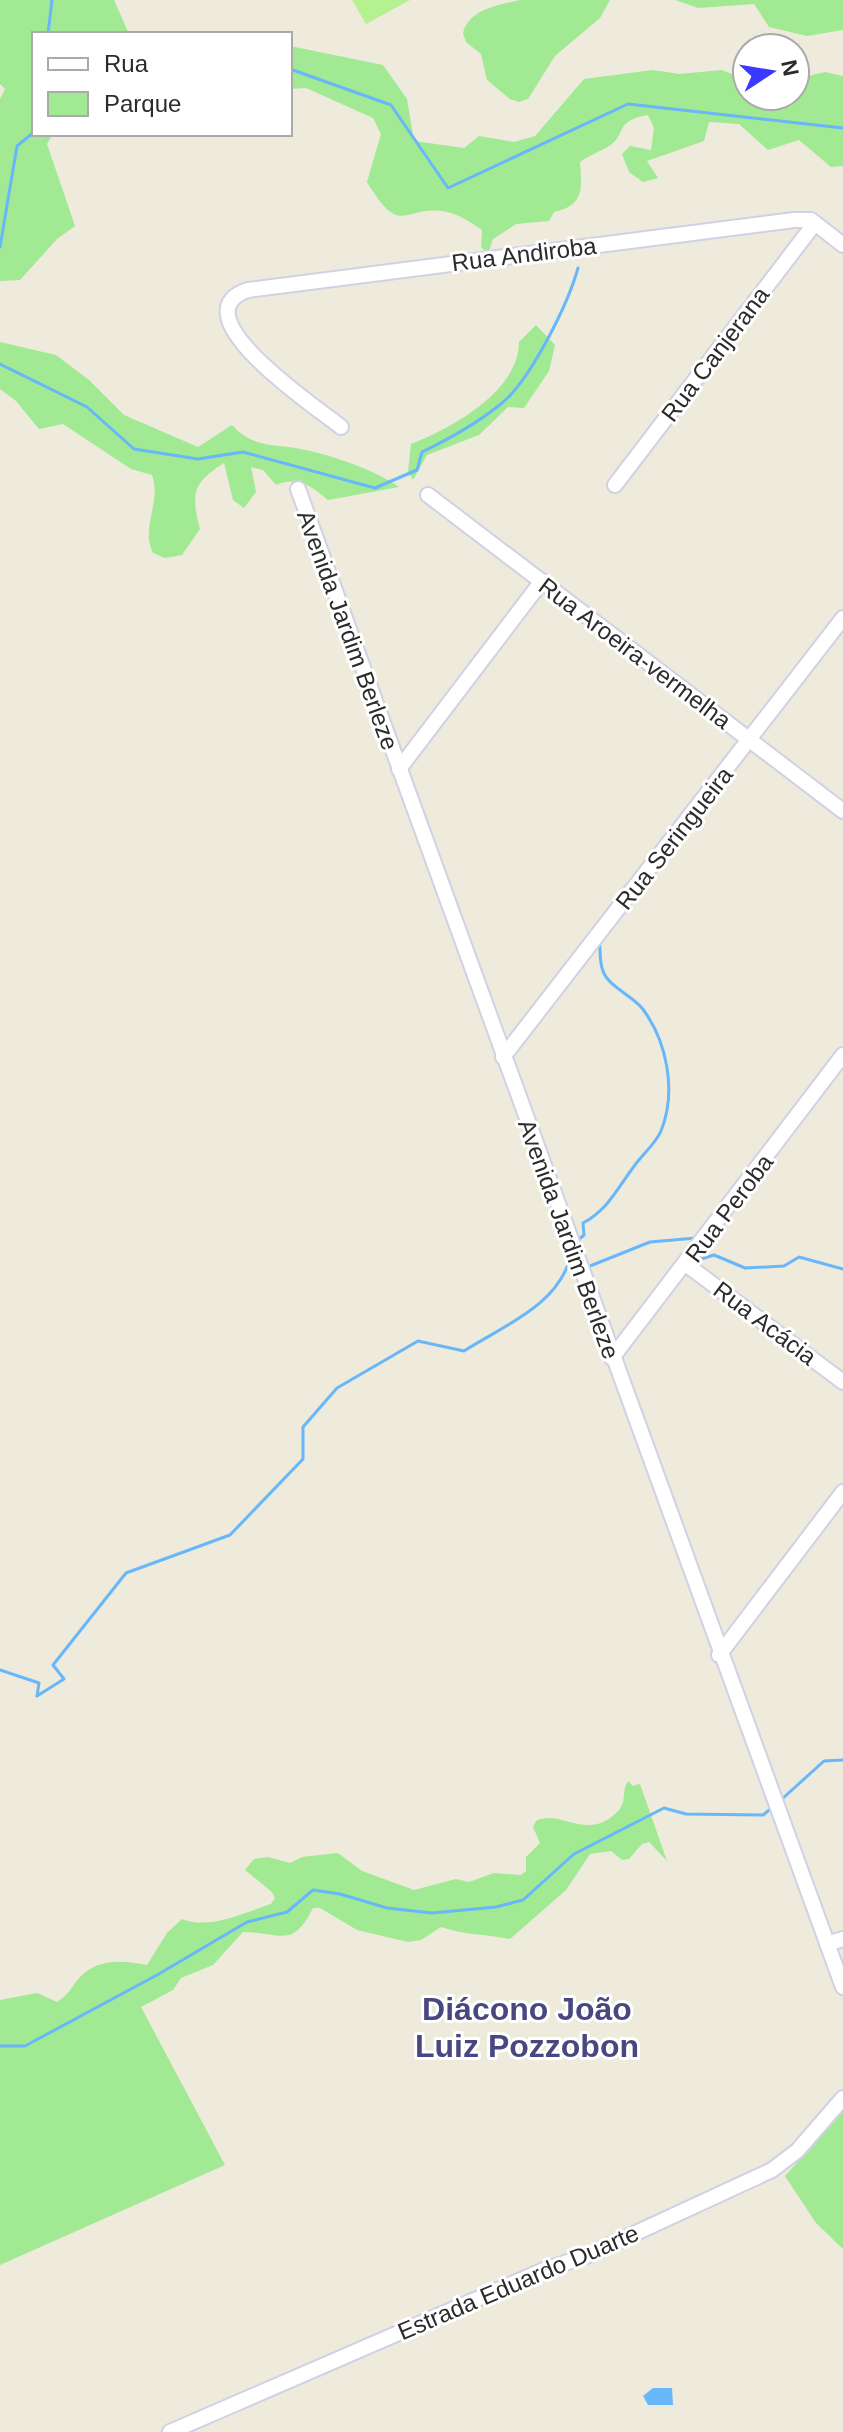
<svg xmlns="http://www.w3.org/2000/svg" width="843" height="2432" viewBox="0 0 843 2432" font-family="Arial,sans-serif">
  <rect width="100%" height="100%" fill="#eeeadc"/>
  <g fill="#a2e994">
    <polygon points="0,0 114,0 129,34 34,34 34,134 53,134 47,144 75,226 57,239 20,280 0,281 0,99 5,89 0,84"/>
    <path d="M 520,0 L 610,0 L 600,18 L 555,56 L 528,99 L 519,102 L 510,99 L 487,80 L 481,54 L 466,42 L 463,33 C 469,9 498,5 520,0 Z"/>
    <polygon points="675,0 843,0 843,30 807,36 769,27 754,4 698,8"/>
    <path d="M 290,46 L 383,65 L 407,99 L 414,141 L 464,148 L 479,136 L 514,142 L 535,136 L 584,79 L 653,70 L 679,74 L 722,70 L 747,80 L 747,96 L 795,96 L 795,79 L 825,72 L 843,76 L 843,166 L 831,167 L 799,140 L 768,150 L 739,124 L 709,122 L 704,141 L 647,161 L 658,178 L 643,182 L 629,172 L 622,154 L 630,146 L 651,150 L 654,128 L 648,115 C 613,121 627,135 609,146 C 600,152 589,155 580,162 C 582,189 584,206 554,212 L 549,221 L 516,224 L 493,239 L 488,254 L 481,247 L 482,230 C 472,223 460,215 447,212 C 402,203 403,241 367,182 L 381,134 L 373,118 L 306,88 L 290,89 Z"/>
    <path d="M 536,325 L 555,345 L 549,371 L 524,408 L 508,407 L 479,435 L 427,455 L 413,480 L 408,471 L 411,444 C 452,428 519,391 519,342 Z"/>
    <path d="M 0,342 L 56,355 L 89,380 L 124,415 L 198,447 L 232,425 C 255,450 276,443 306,450 C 334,456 377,471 399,487 L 328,500 C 311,486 298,476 276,485 L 263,470 L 251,467 L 256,492 L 244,508 L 233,500 L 224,463 C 192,483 191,494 200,529 L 182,555 L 165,558 L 153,553 C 140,527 162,503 152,475 L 131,469 L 63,424 L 39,429 L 16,401 L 0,389 Z"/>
    <path d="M 628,1781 L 633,1786 L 640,1784 L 667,1861 L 649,1842 L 642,1844 L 629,1859 L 622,1860 L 611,1851 L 590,1854 L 566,1890 L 510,1939 C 486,1934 463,1935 441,1927 L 421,1940 L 408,1942 L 357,1930 L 320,1908 L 313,1908 C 292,1950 280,1932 243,1932 L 213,1965 L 181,1978 L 173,1990 L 141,2007 L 225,2165 L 0,2265 L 0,2000 L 37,1993 L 57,2002 C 68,1995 71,1988 79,1978 C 97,1958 123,1960 147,1965 L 167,1933 L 182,1919 C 210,1930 243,1913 271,1904 L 275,1898 L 272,1892 L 245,1870 L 254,1859 L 268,1857 L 290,1863 L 302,1857 L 338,1853 L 362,1871 L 414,1890 L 456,1879 L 469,1882 L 494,1873 L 521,1875 L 526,1871 L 526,1857 L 540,1843 L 533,1827 L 536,1821 C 560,1808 588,1844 619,1810 C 627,1801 621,1791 628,1781 Z"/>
    <polygon points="843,2112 843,2249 816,2223 785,2176"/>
  </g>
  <polygon fill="#b5f18f" points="352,0 410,0 366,24"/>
  <polygon fill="#67b7f9" points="653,2388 672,2388 673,2405 648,2405 643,2396"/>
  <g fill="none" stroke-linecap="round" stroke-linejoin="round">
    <g stroke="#67b7f9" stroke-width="3">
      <polyline points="48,34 52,0"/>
      <polyline points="290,69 391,105 448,188 628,104 843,128"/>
      <polyline points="0,247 17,146 34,132"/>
      <path d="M 0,364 L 87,407 L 134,449 L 198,459 L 243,452 L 375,488 L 417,470 L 422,452 C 449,439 479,422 502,403 C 531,379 568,304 578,268"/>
      <path d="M 577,1241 L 584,1235 L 583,1223 C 609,1209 618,1187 635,1165 C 643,1154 656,1143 661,1131 C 677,1091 667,1041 642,1008 C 631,995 608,986 603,971 C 599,962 601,950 599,941"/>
      <polyline points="697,1254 698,1260 714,1255 745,1268 784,1266 799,1257 843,1269"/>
      <polyline points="585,1268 650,1242 696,1238"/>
      <path d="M 0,1670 L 39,1683 L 37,1696 L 64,1679 L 53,1665 L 126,1573 L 230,1535 L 303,1459 L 303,1427 L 337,1388 L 418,1341 L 464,1351 C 505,1325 559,1305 571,1255"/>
      <polyline points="782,1799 824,1761 843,1760"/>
      <polyline points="0,2046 25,2046 157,1975 247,1922 287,1912 313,1890 340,1894 387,1908 432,1913 496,1907 523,1900 574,1854 664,1808 686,1814 763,1815 773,1807"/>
    </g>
    <g stroke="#d1d1e5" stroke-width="18">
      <g id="minor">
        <path d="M 341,427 C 316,407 176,314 248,290 L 794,220 L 811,220 L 843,245"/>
        <polyline points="615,485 815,223"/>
        <polyline points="298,489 843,1987"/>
        <polyline points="428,495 843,811"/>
        <polyline points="399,769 542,581"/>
        <polyline points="503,1057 843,618"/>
        <polyline points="687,1265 843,1382"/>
        <polyline points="612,1358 843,1055"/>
        <polyline points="719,1655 843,1492"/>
        <polyline points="827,1944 843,1939"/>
        <polyline points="170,2432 544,2270 586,2256 772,2170 797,2151 843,2098"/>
      </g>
    </g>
    <use href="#minor" stroke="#fff" stroke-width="14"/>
  </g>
  <g text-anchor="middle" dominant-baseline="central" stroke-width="6" stroke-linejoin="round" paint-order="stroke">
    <g font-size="24" fill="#2b2b2b" stroke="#fff">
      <text transform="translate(524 254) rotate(-7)">Rua Andiroba</text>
      <text transform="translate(715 354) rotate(-53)">Rua Canjerana</text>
      <text transform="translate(348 630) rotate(70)">Avenida Jardim Berleze</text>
      <text transform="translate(635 653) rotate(37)">Rua Aroeira-vermelha</text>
      <text transform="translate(674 838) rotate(-52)">Rua Seringueira</text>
      <text transform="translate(729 1208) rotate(-53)">Rua Peroba</text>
      <text transform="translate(569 1239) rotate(70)">Avenida Jardim Berleze</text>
      <text transform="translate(765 1323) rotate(37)">Rua Acácia</text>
      <text transform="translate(518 2282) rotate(-23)">Estrada Eduardo Duarte</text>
    </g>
    <g font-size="32" font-weight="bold" fill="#484780" stroke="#fff">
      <text x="527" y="2009">Diácono João<tspan x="527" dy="37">Luiz Pozzobon</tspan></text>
    </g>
  </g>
  <rect x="32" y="32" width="260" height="104" fill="#ffffff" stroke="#aaaaaa" stroke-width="2"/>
  <rect x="48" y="58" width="40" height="12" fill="#ffffff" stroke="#aaaaaa" stroke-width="2"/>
  <text x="104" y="72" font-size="24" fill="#2b2b2b">Rua</text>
  <rect x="48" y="92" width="40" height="24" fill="#a2e994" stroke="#aaaaaa" stroke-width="2"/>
  <text x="104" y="112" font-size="24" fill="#2b2b2b">Parque</text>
  <g transform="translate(771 72) rotate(78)"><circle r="38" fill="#ffffff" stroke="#aaaaaa" stroke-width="2"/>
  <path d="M0-6L14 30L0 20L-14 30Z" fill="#3939ff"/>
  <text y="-12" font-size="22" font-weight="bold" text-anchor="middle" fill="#2b2b2b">N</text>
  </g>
</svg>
